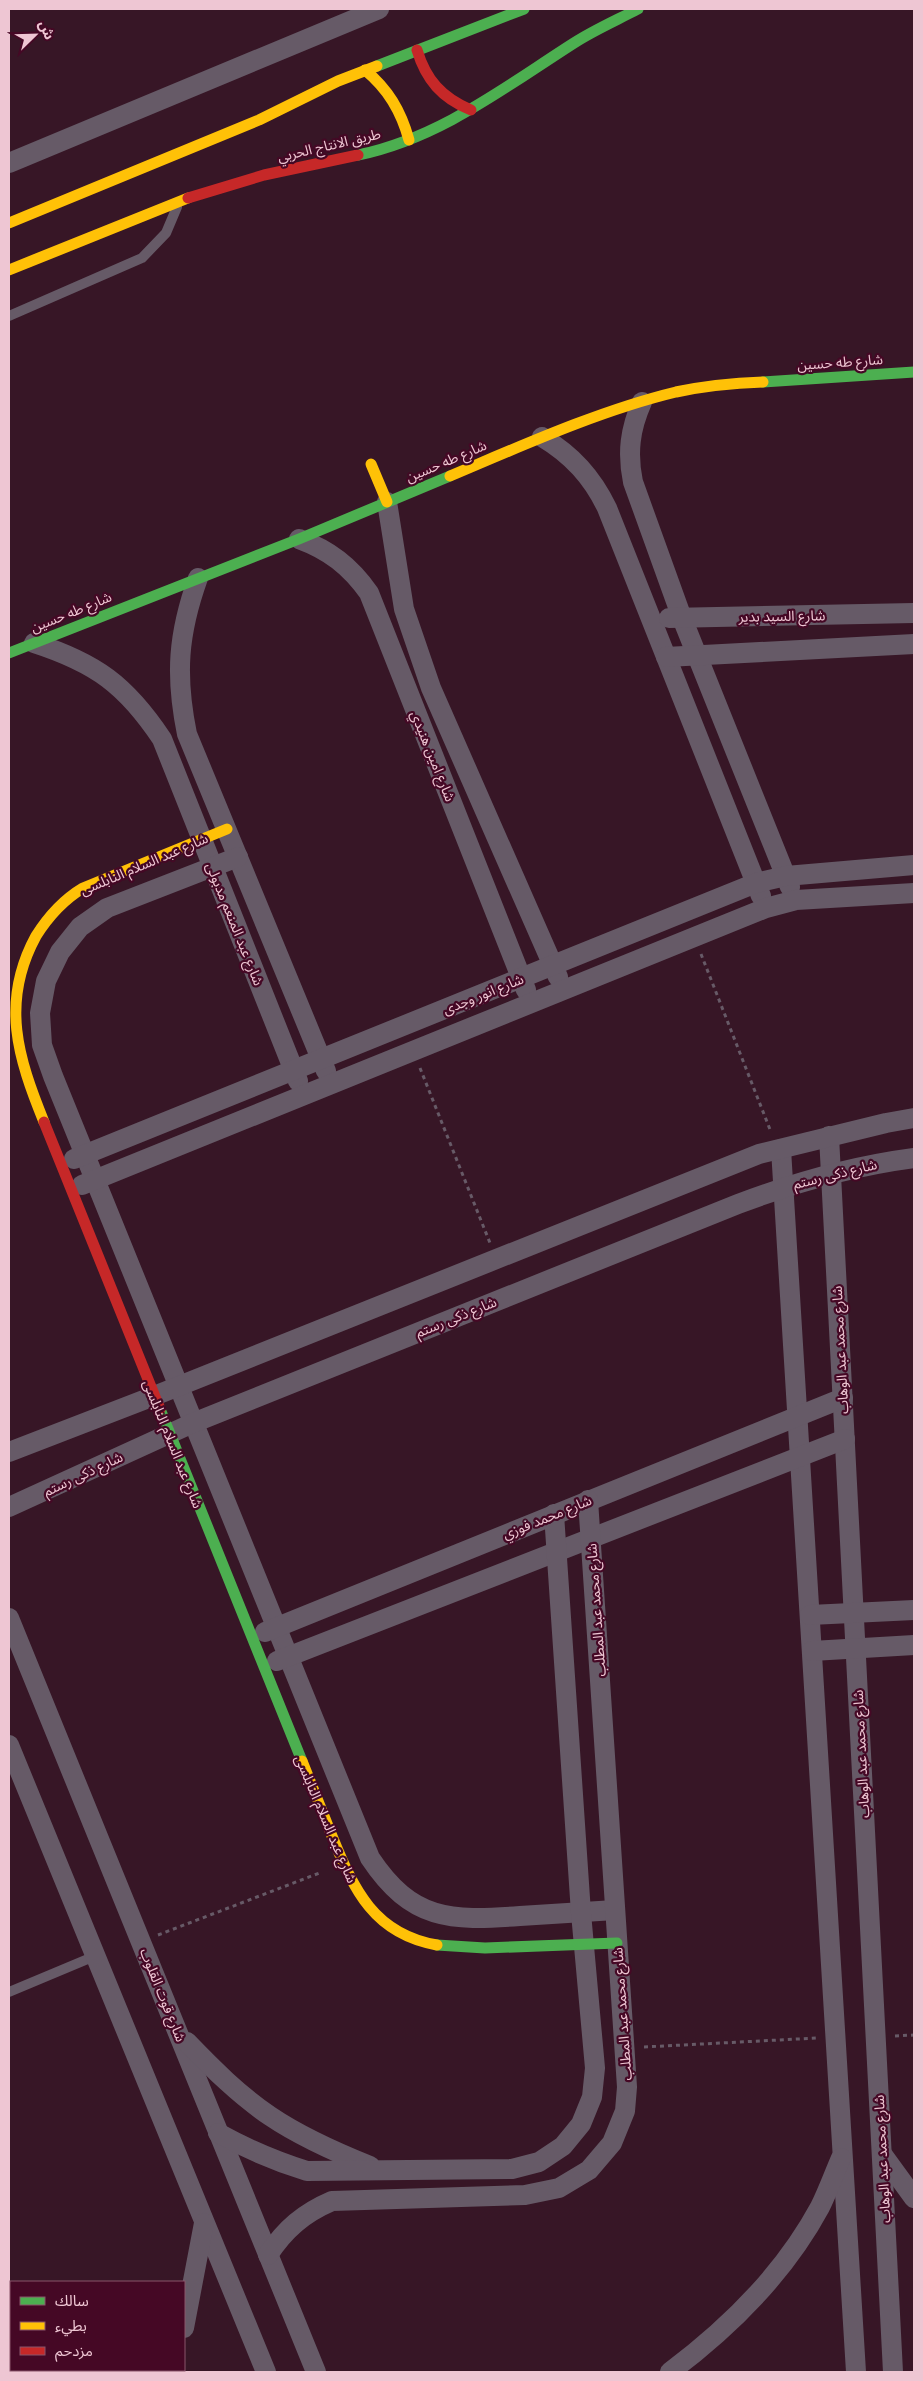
<svg xmlns="http://www.w3.org/2000/svg" width="923" height="2381" viewBox="0 0 923 2381" font-family="Roboto,'Noto Sans Arabic',sans-serif">
  <rect width="100%" height="100%" fill="#371626"/>
  <g fill="none" stroke-linecap="round" stroke-linejoin="round">
    <g stroke="#675a67" stroke-width="3" stroke-dasharray="4 4" stroke-linecap="butt">
      <polyline points="701,954 771,1132"/>
      <polyline points="420,1068 490,1243"/>
      <polyline points="158,1935 322,1872"/>
      <polyline points="895,2036 914,2035"/>
      <polyline points="644,2047 817,2038"/>
    </g>
    <g stroke="#665a67" stroke-width="10">
      <polyline points="9,316 142,258 166,233 177,207"/>
      <polyline points="9,1992 95,1956"/>
    </g>
    <g stroke="#665a67" stroke-width="20">
      <polyline points="9,163 379,9"/>
      <path d="M 642,402 C 630,429 627,453 633,482 L 682,618 L 790,887"/>
      <path d="M 542,437 C 572,455 592,477 607,508 L 761,896"/>
      <polyline points="387,502 404,609 431,688 558,977"/>
      <path d="M 299,539 C 329,550 350,566 369,593 L 526,990"/>
      <path d="M 198,578 C 178,634 175,675 187,734 L 326,1071"/>
      <polyline points="669,618 914,613"/>
      <path d="M 34,643 C 96,663 126,685 162,739 L 298,1081"/>
      <polyline points="666,657 914,644"/>
      <path d="M 238,857 L 107,908 L 80,927 L 60,952 L 46,981 L 40,1013 L 42,1045 L 53,1076 L 370,1858 C 412,1921 450,1921 520,1916 C 551,1914 583,1912 615,1910"/>
      <polyline points="829,1136 893,2372"/>
      <polyline points="781,1149 856,2372"/>
      <polyline points="74,1159 756,883 786,876 914,865"/>
      <polyline points="82,1185 766,908 796,900 914,893"/>
      <polyline points="9,1452 154,1396 759,1154 886,1123 914,1118"/>
      <path d="M 9,1507 L 193,1423 L 738,1204 C 796,1182 853,1166 914,1158"/>
      <polyline points="810,1615 914,1610"/>
      <polyline points="9,1618 316,2372"/>
      <polyline points="265,1632 843,1398"/>
      <polyline points="812,1651 914,1645"/>
      <polyline points="277,1661 845,1439"/>
      <polyline points="9,1745 266,2372"/>
      <path d="M 187,2042 C 213,2069 239,2095 270,2116 C 301,2137 335,2152 370,2166"/>
      <path d="M 218,2133 C 247,2149 275,2161 307,2171 L 512,2169 L 539,2162 L 563,2146 L 581,2124 L 592,2097 L 595,2068 L 581,1913 L 554,1514"/>
      <polyline points="882,2154 914,2198"/>
      <path d="M 268,2255 C 285,2229 304,2213 332,2201 L 525,2195 L 559,2188 L 589,2170 L 612,2143 L 625,2111 L 627,2087 L 588,1500"/>
      <polyline points="184,2328 204,2223"/>
      <polyline points="166,2372 168,2370"/>
      <path d="M 670,2372 C 730,2327 784,2274 820,2207 C 828,2191 834,2174 841,2158"/>
    </g>
    <g stroke="#4caf50" stroke-width="11">
      <polyline points="377,66 524,9"/>
      <path d="M 358,155 C 440,138 505,87 574,43 C 594,30 617,20 638,9"/>
      <polyline points="763,382 914,372"/>
      <polyline points="9,653 299,539 450,476"/>
      <polyline points="160,1409 302,1761"/>
      <polyline points="437,1945 485,1948 617,1943"/>
    </g>
    <g stroke="#ffc107" stroke-width="11">
      <path d="M 365,70 C 388,89 401,111 409,140"/>
      <polyline points="9,223 259,120 338,81 377,66"/>
      <polyline points="9,270 188,198"/>
      <polyline points="371,464 387,502"/>
      <path d="M 450,476 C 521,446 601,410 676,392 C 704,386 735,383 763,382"/>
      <path d="M 44,1122 C 18,1058 0,1002 36,936 C 48,917 63,900 83,888 L 227,829"/>
      <path d="M 302,1761 C 312,1786 322,1811 332,1836 C 354,1890 374,1934 437,1945"/>
    </g>
    <g stroke="#c62828" stroke-width="11">
      <path d="M 417,50 C 426,80 442,98 471,110"/>
      <polyline points="188,198 264,175 358,155"/>
      <polyline points="44,1122 160,1409"/>
    </g>
  </g>
  <g text-anchor="middle" dominant-baseline="central" stroke-width="4.5" stroke-linejoin="round" paint-order="stroke">
    <g font-size="14" fill="#eec6d3" stroke="#450825">
      <text transform="translate(329 145) rotate(-13)">طريق الانتاج الحربي</text>
      <text transform="translate(840 362) rotate(-4)">شارع طه حسين</text>
      <text transform="translate(446 461) rotate(-23)">شارع طه حسين</text>
      <text transform="translate(71 612) rotate(-22)">شارع طه حسين</text>
      <text transform="translate(782 616) rotate(-1)">شارع السيد بدير</text>
      <text transform="translate(433 756) rotate(68)">شارع امين هنيدي</text>
      <text transform="translate(144 864) rotate(-23)">شارع عبد السلام النابلسى</text>
      <text transform="translate(235 924) rotate(68)">شارع عبد المنعم مدبولى</text>
      <text transform="translate(483 994) rotate(-22)">شارع انور وجدى</text>
      <text transform="translate(835 1174) rotate(-14)">شارع ذكى رستم</text>
      <text transform="translate(456 1317) rotate(-22)">شارع ذكى رستم</text>
      <text transform="translate(840 1350) rotate(-93)">شارع محمد عبد الوهاب</text>
      <text transform="translate(173 1444) rotate(68)">شارع عبد السلام النابلسى</text>
      <text transform="translate(83 1474) rotate(-25)">شارع ذكى رستم</text>
      <text transform="translate(547 1517) rotate(-22)">شارع محمد فوزي</text>
      <text transform="translate(596 1610) rotate(-94)">شارع محمد عبد المطلب</text>
      <text transform="translate(861 1754) rotate(-93)">شارع محمد عبد الوهاب</text>
      <text transform="translate(326 1819) rotate(67)">شارع عبد السلام النابلسى</text>
      <text transform="translate(163 1995) rotate(68)">شارع قوت القلوب</text>
      <text transform="translate(622 2014) rotate(-94)">شارع محمد عبد المطلب</text>
      <text transform="translate(882 2159) rotate(-93)">شارع محمد عبد الوهاب</text>
    </g>
  </g>
  <rect width="923" height="2381" fill="none" stroke="#eec6d3" stroke-width="20"/>
  <rect x="10" y="2281" width="175" height="90" fill="#450825" stroke="#89546b"/>
  <rect x="20" y="2297" width="25" height="8" fill="#4caf50" stroke="#89546b"/>
  <text x="55" y="2306" font-size="15" fill="#eec6d3">سالك</text>
  <rect x="20" y="2322" width="25" height="8" fill="#ffc107" stroke="#89546b"/>
  <text x="55" y="2331" font-size="15" fill="#eec6d3">بطيء</text>
  <rect x="20" y="2347" width="25" height="8" fill="#c62828" stroke="#89546b"/>
  <text x="55" y="2356" font-size="15" fill="#eec6d3">مزدحم</text>
  <g transform="translate(35 35) rotate(67)" stroke="#450825" stroke-width="4" paint-order="stroke">
  <path d="M0-4L9 19L0 12L-9 19Z" fill="#eec6d3"/>
  <text y="-8" font-size="14" font-weight="bold" text-anchor="middle" fill="#eec6d3">ش</text>
  </g>
</svg>
